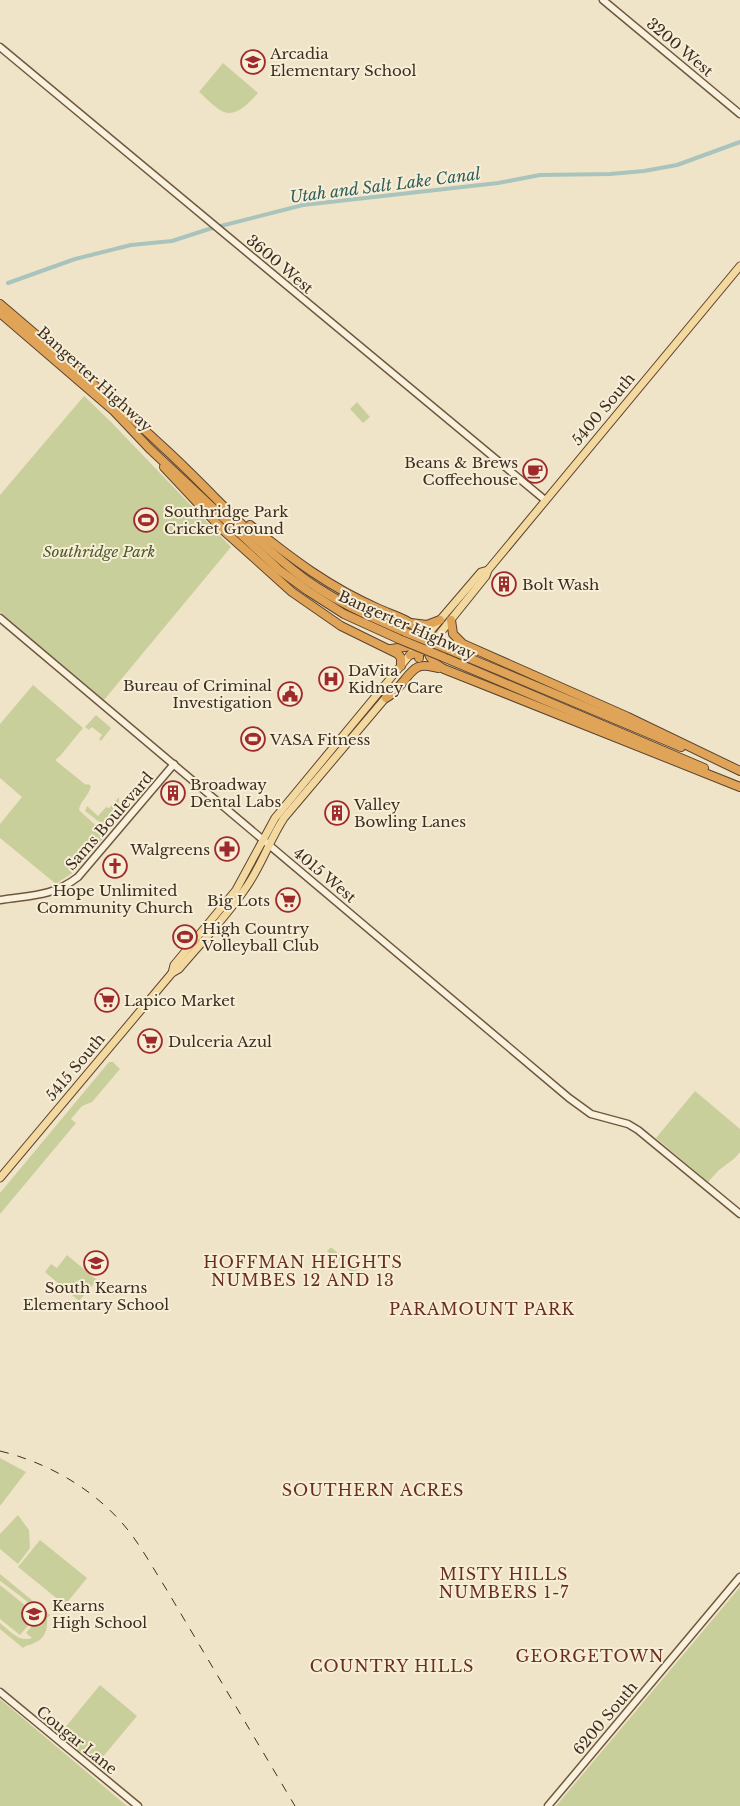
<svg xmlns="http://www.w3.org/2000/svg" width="740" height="1806" viewBox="0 0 740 1806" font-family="'Libre Baskerville',serif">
  <rect width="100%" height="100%" fill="#f0e4c8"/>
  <g fill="#c9cf9b">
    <path d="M 223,63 L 258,93 C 251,101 237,117 224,112 C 217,110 205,97 199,92 Z"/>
    <polygon points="84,396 111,422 231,547 104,700 0,612 0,495"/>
    <polygon points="357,402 370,417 363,423 350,409"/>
    <path d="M 33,685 L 83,728 L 60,756 L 55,760 L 86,785 L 88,784 L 91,786 C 89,796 80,801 79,810 L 106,835 L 75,871 L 56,884 L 0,838 L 0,824 L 22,797 L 0,778 L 0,724 Z"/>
    <polygon points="96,715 111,728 101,741 99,739 102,735 92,727 89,730 85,727"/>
    <polygon points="119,797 119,805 102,824 85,811 87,806 98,816 106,807 109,808"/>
    <polygon points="109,1062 113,1062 120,1069 92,1102 82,1106 71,1119 76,1123 0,1214 0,1193"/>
    <polygon points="695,1091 740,1129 740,1152 735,1158 719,1170 708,1182 656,1138"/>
    <polygon points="330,1248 332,1248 355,1268 357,1271 354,1274 346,1268 345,1269 342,1267 344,1264 338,1259 335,1262 332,1260 334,1257 327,1251"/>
    <polygon points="67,1255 97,1280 79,1301 45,1272 51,1264 57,1268"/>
    <polygon points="0,1458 26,1472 0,1506"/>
    <polygon points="18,1515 29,1530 30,1548 18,1564 0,1549 0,1534"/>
    <polygon points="40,1540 87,1578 65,1605 18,1567"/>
    <path d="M 0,1574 L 50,1615 L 47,1618 C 48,1629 45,1639 34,1643 C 29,1646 27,1644 23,1648 L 0,1629 L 0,1623 C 9,1630 19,1643 32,1638 L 26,1633 L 36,1621 L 42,1626 C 45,1611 12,1590 0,1581 Z"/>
    <polygon points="0,1585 37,1615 20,1635 0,1619"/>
    <polygon points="740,1587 740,1806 556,1806"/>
    <polygon points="100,1685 137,1716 96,1765 59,1735"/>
    <polygon points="0,1699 127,1806 0,1806"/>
  </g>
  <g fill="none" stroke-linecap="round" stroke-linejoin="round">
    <polyline stroke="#a9c4bc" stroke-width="4" points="8,283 75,259 131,245 172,241 209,229 303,205 498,183 540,175 610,174 644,171 677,165 740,142"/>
    <g stroke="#6f573f" stroke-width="9">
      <g id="secondary">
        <polyline points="603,0 740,114"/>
        <polyline points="0,47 545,500"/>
        <polyline points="0,618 569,1098 591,1114 628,1124 638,1130 740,1214"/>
        <path d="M 0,900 C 30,895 52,897 78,877 L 174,764"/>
        <polyline points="0,1692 138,1806"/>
        <polyline points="548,1806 740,1577"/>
      </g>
    </g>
    <g stroke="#5b4430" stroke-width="9">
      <g id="primary">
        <polyline points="422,641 481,572 488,570"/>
        <polyline points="429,647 486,576 488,570 740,266"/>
        <polyline points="172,973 174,965 236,890 275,818 413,651"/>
        <path d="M 0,1178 L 172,973 L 179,969 C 201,943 226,917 245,889 C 261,867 269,841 284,818 L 388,695"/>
      </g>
    </g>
    <g stroke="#5b4430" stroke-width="10">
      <g id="highway">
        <path d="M 0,304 C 55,351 110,397 163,447 C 207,487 246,533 293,570 C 326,597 366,615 405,632"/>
        <polyline points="0,313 114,411 149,448 279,570 308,591 344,614 399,639"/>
        <polyline points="164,467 223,530 292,592 341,626 398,654 401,658 401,666"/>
        <path d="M 250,525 C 292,559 329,587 379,609 C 392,615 410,619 419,631 L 419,658"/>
        <polyline points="451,620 453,634 463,644 628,717 740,771"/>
        <polyline points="411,623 427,625 440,620"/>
        <path d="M 425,638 C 427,653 430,662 444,669 L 740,787"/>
        <polyline points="391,649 418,645"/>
        <polyline points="450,650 681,747"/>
        <polyline points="410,655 444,645 464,645"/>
        <polyline points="443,657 704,768"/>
        <path d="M 386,698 C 400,691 407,672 418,667 C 424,664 432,667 438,668"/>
      </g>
    </g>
    <use href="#secondary" stroke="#faf1dc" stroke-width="6"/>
    <use href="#primary" stroke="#f3d9a0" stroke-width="7"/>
    <use href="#highway" stroke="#e0a458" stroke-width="8"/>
    <path stroke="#3d2e20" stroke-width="1" stroke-dasharray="9 9" stroke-linecap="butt" d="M 0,1451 C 49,1463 96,1490 128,1530 C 142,1548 153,1568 165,1587 L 295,1806"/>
    <g stroke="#5b4430" stroke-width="10" stroke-linecap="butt">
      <g id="highway-bridge">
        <polyline points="405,632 450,650"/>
        <polyline points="399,639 443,657"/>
      </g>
    </g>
    <use href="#highway-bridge" stroke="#e0a458" stroke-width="8"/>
  </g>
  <defs>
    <g id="school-ring" transform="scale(1.25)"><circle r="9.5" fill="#f7eed8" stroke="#9e2a2b" stroke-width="1.5"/><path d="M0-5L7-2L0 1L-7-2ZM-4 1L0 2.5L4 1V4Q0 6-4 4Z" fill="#9e2a2b"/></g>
    <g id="cafe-ring" transform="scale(1.25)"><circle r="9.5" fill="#f7eed8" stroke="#9e2a2b" stroke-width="1.5"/><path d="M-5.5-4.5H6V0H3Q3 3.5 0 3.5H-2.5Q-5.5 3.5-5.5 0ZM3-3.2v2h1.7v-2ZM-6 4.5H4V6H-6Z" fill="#9e2a2b"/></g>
    <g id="stadium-ring" transform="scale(1.25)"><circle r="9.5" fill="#f7eed8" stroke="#9e2a2b" stroke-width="1.5"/><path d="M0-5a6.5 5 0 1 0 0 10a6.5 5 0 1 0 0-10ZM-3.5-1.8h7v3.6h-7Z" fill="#9e2a2b"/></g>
    <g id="building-ring" transform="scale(1.25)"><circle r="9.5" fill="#f7eed8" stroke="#9e2a2b" stroke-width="1.5"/><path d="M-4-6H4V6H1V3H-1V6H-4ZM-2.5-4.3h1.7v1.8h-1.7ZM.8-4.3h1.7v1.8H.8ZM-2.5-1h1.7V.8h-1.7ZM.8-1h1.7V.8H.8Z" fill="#9e2a2b"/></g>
    <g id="hospital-ring" transform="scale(1.25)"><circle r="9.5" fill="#f7eed8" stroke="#9e2a2b" stroke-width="1.5"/><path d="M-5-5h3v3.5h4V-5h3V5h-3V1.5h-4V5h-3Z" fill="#9e2a2b"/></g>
    <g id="civic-ring" transform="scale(1.25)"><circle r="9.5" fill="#f7eed8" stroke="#9e2a2b" stroke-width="1.5"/><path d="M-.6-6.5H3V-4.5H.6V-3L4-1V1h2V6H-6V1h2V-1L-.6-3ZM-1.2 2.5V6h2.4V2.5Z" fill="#9e2a2b"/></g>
    <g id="pharmacy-ring" transform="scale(1.25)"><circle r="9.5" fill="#f7eed8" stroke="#9e2a2b" stroke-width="1.5"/><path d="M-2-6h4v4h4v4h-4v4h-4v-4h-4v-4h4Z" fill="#9e2a2b"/></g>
    <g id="church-ring" transform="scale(1.25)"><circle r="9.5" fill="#f7eed8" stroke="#9e2a2b" stroke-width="1.5"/><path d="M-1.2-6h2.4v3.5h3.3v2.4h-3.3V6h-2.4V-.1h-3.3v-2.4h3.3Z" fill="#9e2a2b"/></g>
    <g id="supermarket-ring" transform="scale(1.25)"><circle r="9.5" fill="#f7eed8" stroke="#9e2a2b" stroke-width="1.5"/><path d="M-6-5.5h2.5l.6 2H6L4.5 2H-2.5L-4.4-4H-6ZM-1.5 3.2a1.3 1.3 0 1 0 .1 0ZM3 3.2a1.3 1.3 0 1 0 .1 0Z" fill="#9e2a2b"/></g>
  </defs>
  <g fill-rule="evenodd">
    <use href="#school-ring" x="253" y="62"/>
    <use href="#cafe-ring" x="535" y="471"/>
    <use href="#stadium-ring" x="146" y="520"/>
    <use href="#building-ring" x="504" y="584"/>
    <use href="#hospital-ring" x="331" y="679"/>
    <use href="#civic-ring" x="290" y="694"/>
    <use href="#stadium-ring" x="253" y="739"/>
    <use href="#building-ring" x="173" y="793"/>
    <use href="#building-ring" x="337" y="813"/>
    <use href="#pharmacy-ring" x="227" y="849"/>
    <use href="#church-ring" x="115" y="866"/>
    <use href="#supermarket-ring" x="288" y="900"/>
    <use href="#stadium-ring" x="185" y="937"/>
    <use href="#supermarket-ring" x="107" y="1000"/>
    <use href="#supermarket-ring" x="150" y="1041"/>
    <use href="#school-ring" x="96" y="1263"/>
    <use href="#school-ring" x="34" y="1614"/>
  </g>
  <g text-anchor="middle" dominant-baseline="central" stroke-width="4" stroke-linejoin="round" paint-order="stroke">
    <g font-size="15" fill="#3d2e20" stroke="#f7eed8">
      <text transform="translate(680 47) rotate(40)">3200 West</text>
      <text transform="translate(280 264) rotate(40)">3600 West</text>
      <text transform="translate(95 379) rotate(42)">Bangerter Highway</text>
      <text transform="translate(603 409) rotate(-50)">5400 South</text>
      <text transform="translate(407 625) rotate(24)">Bangerter Highway</text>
      <text transform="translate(109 821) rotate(-49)">Sams Boulevard</text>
      <text transform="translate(325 875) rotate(40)">4015 West</text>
      <text transform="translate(75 1067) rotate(-50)">5415 South</text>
      <text transform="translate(605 1718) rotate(-50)">6200 South</text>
      <text transform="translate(77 1740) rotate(39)">Cougar Lane</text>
    </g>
    <g font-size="15" fill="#3d2e20" stroke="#f7eed8" text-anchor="start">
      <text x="270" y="53">Arcadia<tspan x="270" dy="17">Elementary School</tspan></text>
      <text x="518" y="462" text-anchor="end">Beans &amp; Brews<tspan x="518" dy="17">Coffeehouse</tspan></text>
      <text x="164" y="511">Southridge Park<tspan x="164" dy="17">Cricket Ground</tspan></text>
      <text x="522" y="584">Bolt Wash</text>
      <text x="348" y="670">DaVita<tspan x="348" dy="17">Kidney Care</tspan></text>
      <text x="272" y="685" text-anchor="end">Bureau of Criminal<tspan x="272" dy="17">Investigation</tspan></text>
      <text x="270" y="739">VASA Fitness</text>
      <text x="190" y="784">Broadway<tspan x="190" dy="17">Dental Labs</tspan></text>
      <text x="354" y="804">Valley<tspan x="354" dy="17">Bowling Lanes</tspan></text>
      <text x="210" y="849" text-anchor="end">Walgreens</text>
      <text x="115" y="890" text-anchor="middle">Hope Unlimited<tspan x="115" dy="17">Community Church</tspan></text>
      <text x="270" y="900" text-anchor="end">Big Lots</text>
      <text x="202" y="928">High Country<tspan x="202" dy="17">Volleyball Club</tspan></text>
      <text x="124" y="1000">Lapico Market</text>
      <text x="168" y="1041">Dulceria Azul</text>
      <text x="96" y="1287" text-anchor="middle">South Kearns<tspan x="96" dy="17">Elementary School</tspan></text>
      <text x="52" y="1605">Kearns<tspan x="52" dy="17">High School</tspan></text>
    </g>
    <g font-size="15" font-style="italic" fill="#4d5a26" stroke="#f7eed8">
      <text x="99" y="551">Southridge Park</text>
    </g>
    <g font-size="16" font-style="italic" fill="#2f5d5a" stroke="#f7eed8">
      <text transform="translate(385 185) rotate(-7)">Utah and Salt Lake Canal</text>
    </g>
    <g font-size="16" letter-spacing="1" fill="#6b2e1e" stroke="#f7eed8">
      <text x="303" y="1262">HOFFMAN HEIGHTS<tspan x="303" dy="18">NUMBES 12 AND 13</tspan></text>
      <text x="482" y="1309">PARAMOUNT PARK</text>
      <text x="373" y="1490">SOUTHERN ACRES</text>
      <text x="504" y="1574">MISTY HILLS<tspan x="504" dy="18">NUMBERS 1-7</tspan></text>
      <text x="590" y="1656">GEORGETOWN</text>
      <text x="392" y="1666">COUNTRY HILLS</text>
    </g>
  </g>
</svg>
